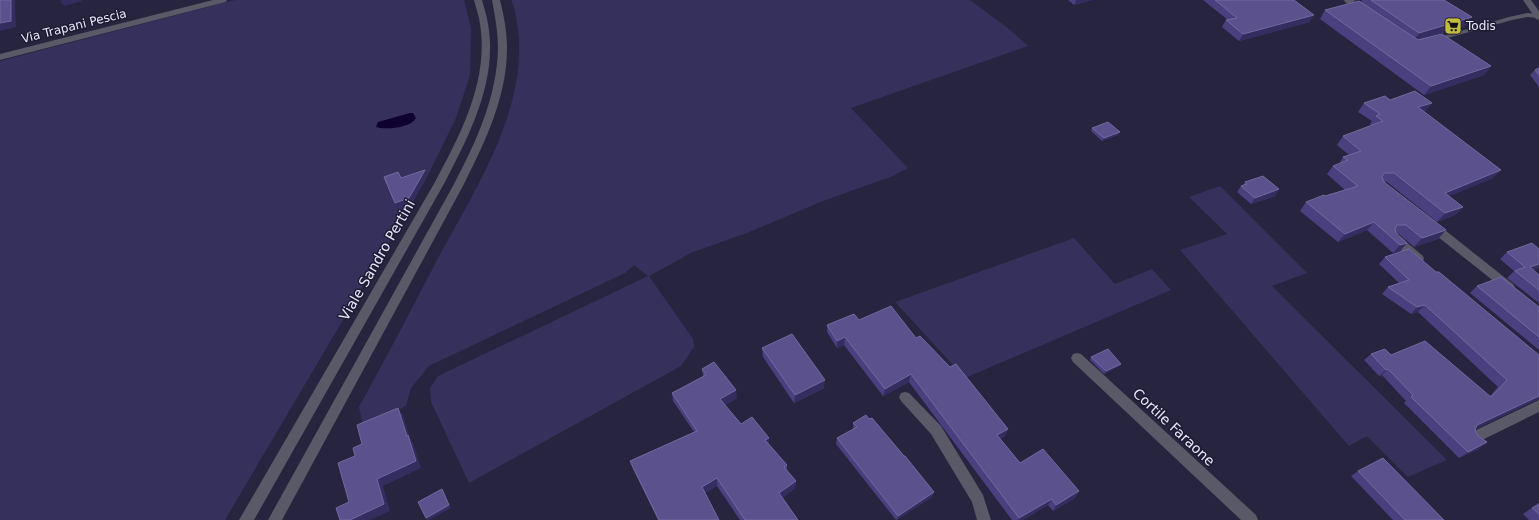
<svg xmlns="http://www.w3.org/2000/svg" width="1539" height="520" viewBox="0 0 1539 520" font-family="'DejaVu Sans',sans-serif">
  <rect width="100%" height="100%" fill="#26243e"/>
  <g fill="#36305c">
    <polygon points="235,0 464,0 471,28 470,75 456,118 425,181 225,520 0,520 0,61"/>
    <path d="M 511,0 L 970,0 L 1009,29 L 1028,46 L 851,108 L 908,168 L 893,176 L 823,201 L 747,233 L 693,252 L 649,276 L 693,339 L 694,347 L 681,366 L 469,483 L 431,402 L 430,388 L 438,376 L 648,276 L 634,265 L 625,273 L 429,366 L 411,388 L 406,406 L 363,426 L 359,407 C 385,359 411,311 436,262 C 473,193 528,111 518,29 C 516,19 516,9 511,0 Z"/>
    <polygon points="1220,186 1307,273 1272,286 1447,460 1408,477 1367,436 1349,446 1180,250 1227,234 1189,197"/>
    <polygon points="1074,238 1115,284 1152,269 1171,290 965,378 895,302"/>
  </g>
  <path fill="#0e0030" d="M 410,113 L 413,113 L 416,118 C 411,128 385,130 376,127 L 378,122 Z"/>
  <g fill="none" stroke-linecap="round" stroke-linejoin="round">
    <g fill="#595967" fill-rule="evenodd">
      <polygon points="1344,0 1356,0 1353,2 1362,9 1361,10 1357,10 1345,2"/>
      <polygon points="1527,13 1539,14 1539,18 1527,17 1512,20 1437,41 1435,42 1431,40 1433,39 1509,17"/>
    </g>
    <g fill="#595967" fill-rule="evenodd">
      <polygon points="213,0 227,0 226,2 0,60 0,54"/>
      <path d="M 474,0 L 482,0 C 484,8 487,16 488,24 C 498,80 470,134 445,182 L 254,520 L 239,520 L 435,182 C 461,134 489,80 480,24 C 479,16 476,8 474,0 Z"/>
      <path d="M 492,0 L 500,0 C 504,16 507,32 507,48 C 507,97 485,142 464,184 L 282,520 L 268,520 L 454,184 C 476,142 497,97 498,48 C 498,32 495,16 492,0 Z"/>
      <polygon points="1523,0 1531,0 1539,11 1539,20 1536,19"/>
      <polygon points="1432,222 1436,223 1513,284 1515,287 1513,290 1509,291 1505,290 1428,229 1427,226 1428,223"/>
      <polygon points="1394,234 1398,235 1423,256 1424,259 1423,262 1419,263 1415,262 1390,241 1389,238 1390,235"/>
      <polygon points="1077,353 1081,354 1256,515 1258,520 1241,520 1073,362 1071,358 1073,354"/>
      <polygon points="905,392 909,393 941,426 983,495 991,520 977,520 972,502 931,434 901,401 899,397 901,393"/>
      <polygon points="1539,400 1539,412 1480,441 1475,443 1470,441 1469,437 1470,433"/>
    </g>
  </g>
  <g fill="#4a4080">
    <polygon points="1068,0 1092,0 1074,5"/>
    <polygon points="1203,0 1294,0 1310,22 1239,41 1222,27 1226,20 1228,20"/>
    <polygon points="1362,0 1444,0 1465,26 1418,40 1491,66 1484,75 1424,95 1320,19 1325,10 1361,2"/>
    <polygon points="1539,68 1539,87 1530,75 1535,70"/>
    <polygon points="1390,100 1432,103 1425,111 1424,112 1493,178 1449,196 1463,207 1455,215 1437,222 1387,182 1384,182 1446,230 1438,239 1414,247 1399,234 1397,234 1407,243 1400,251 1393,253 1367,230 1338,242 1300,211 1306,202 1345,190 1327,174 1333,166 1339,164 1343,157 1349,155 1337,145 1343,136 1371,126 1370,124 1372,121 1358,112 1364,103"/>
    <polygon points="1092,128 1120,132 1118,135 1102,141 1091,131"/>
    <polygon points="1245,182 1279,189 1275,196 1251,204 1237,192 1241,186 1243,185"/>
    <polygon points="1539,249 1539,268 1533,270 1539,275 1539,303 1507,278 1514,271 1500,259 1507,252"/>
    <polygon points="1385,257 1436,272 1539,355 1475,429 1475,430 1479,449 1459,458 1404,403 1406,401 1382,375 1379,376 1364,360 1371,354 1391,355 1490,396 1498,387 1418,312 1411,314 1382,294 1388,287 1399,283 1379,264"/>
    <polygon points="1477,286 1539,307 1539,350 1470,293"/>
    <polygon points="859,320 916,338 1008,429 1005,436 1000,439 1020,463 1079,491 1075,498 1053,511 1048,505 1023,520 1012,520 909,382 883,396 844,345 837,348 827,332 827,325"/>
    <polygon points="762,348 824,388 794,403 763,357"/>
    <polygon points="1091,357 1119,366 1104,374 1090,360"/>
    <polygon points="702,369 737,398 725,405 741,424 769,438 769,444 787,465 787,470 796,481 795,488 782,498 798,520 740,520 717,486 705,493 719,520 658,520 633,469 630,461 694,432 673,401 672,393 703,377"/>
    <polygon points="853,423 904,456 934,492 932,497 896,520 836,444 837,438 853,429"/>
    <polygon points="1358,471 1444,520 1393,520 1351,476"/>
    <polygon points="1539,503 1539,520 1529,520 1523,514"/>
  </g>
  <g fill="#342d60">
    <polygon points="11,0 15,0 15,5 16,27 0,31 0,23"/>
    <polygon points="63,0 81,0 82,1 64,6 60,1"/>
    <polygon points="1076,0 1092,0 1074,5"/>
    <polygon points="1314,15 1310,22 1239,41 1243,34"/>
    <polygon points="1472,17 1465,26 1413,41 1419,33"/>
    <polygon points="1491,66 1484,75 1424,95 1431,86"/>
    <polygon points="1432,103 1425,111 1412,116 1418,107"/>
    <polygon points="1120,132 1118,135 1102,141 1104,138"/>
    <polygon points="425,170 427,175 412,204 397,209 395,203"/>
    <polygon points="1501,170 1493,178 1437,201 1445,193"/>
    <polygon points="1279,189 1275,196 1251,204 1255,198"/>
    <polygon points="1463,207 1455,215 1437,222 1445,213"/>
    <polygon points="1374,222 1367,230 1338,242 1345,234"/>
    <polygon points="1446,230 1438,239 1414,247 1422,238"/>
    <polygon points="1407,243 1400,251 1393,253 1400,245"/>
    <polygon points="1539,264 1539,268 1522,274 1530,267"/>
    <polygon points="1425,305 1418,312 1411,314 1417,307"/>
    <polygon points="845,337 844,345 837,348 837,341"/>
    <polygon points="1121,364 1119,366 1104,374 1106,371"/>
    <polygon points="1388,369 1382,375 1379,376 1386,370"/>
    <polygon points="911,374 909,382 883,396 885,389"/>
    <polygon points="825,380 824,388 794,403 795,395"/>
    <polygon points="736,390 737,398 721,407 720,399"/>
    <polygon points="1539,396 1539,399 1469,432 1477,425"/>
    <polygon points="398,408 403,415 410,439 413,443 421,468 383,486 390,511 370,520 350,520 407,436"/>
    <polygon points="1008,429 1005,436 994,442 997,435"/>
    <polygon points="769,438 769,446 765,440"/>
    <polygon points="1487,442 1479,449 1459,458 1468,452"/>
    <polygon points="717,478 717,486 703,495 702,487"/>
    <polygon points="796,481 795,488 779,500 779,493"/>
    <polygon points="442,489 451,508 429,520 427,520 426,518"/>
    <polygon points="1079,491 1075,498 1053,511 1056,505"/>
    <polygon points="934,492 932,497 897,520 898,516"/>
    <polygon points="1052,499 1048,505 1023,520 1018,520 1019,518"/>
  </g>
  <g fill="#5b528d" stroke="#716a9f">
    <polygon points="0,0 11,0 11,21 0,23"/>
    <polygon points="1215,0 1294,0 1314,15 1243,34 1226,20 1237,18"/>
    <polygon points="1371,0 1444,0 1472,17 1419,33"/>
    <polygon points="1359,1 1418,40 1442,34 1491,66 1431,86 1325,10"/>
    <polygon points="1539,68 1539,75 1535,70"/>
    <polygon points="1415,91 1432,103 1418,107 1501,170 1445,193 1463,207 1445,213 1394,173 1384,173 1382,177 1384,182 1446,230 1422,238 1406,225 1397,225 1395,229 1396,233 1407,243 1400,245 1374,222 1345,234 1306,202 1324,195 1325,196 1358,186 1333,166 1348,160 1343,157 1361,151 1343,136 1383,121 1376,116 1380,114 1364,103 1385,96 1390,100"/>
    <polygon points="1108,122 1120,132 1104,138 1092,128"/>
    <polygon points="425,170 409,198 395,203 384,177 398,172 401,178"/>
    <polygon points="1263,176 1279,189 1255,198 1241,186 1247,184 1245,182"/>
    <polygon points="1532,243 1539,249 1539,264 1530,267 1539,275 1539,290 1515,271 1525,267 1507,252"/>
    <polygon points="1409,249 1436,272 1439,272 1539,355 1539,396 1477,425 1475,430 1478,436 1487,442 1468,452 1411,397 1413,395 1388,369 1386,370 1371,354 1385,349 1391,355 1425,341 1491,397 1507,380 1425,305 1417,307 1388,287 1409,280 1385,257"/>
    <polygon points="1501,277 1539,307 1539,337 1477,286"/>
    <polygon points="891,306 916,338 920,336 950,367 956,364 1008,429 997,435 1020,463 1043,449 1079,491 1056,505 1052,499 1019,518 911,374 885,389 845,337 837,341 827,325 854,314 859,320"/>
    <polygon points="792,334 825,380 795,395 762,348"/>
    <polygon points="1108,349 1121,364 1106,371 1091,357"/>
    <polygon points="714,362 736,390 720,399 741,424 752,417 769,438 765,440 787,465 784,467 796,481 779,493 798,520 745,520 717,478 702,487 719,520 659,520 630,461 697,431 672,393 706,375 702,369"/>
    <polygon points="398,408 407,436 408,435 416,461 377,479 384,504 350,520 340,520 336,508 349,502 338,463 355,456 353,448 362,444 357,425"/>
    <polygon points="866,415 869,419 872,418 904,456 905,456 934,492 898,516 837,438 857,427 853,423"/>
    <polygon points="1383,458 1444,520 1405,520 1358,471"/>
    <polygon points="442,489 449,505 426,518 418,502"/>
    <polygon points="1539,504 1539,514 1532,508"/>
  </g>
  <defs>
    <g id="supermarket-square" transform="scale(0.9)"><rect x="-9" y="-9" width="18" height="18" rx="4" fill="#c2bd3f" stroke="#1d1a34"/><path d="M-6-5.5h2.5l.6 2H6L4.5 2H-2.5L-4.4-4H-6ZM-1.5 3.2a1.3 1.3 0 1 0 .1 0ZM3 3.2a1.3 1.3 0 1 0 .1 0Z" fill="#111"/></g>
  </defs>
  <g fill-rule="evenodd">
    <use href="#supermarket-square" x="1453" y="26"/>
  </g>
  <g text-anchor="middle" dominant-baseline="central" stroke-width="3" stroke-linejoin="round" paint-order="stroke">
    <g font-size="12" fill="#e9e9fb" stroke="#1d1a34">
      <text transform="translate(74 26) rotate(-14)">Via Trapani Pescia</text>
    </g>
    <g font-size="12" fill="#e9e9fb" stroke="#1d1a34" text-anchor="start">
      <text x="1466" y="26">Todis</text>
    </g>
    <g font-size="14" fill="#e9e9fb" stroke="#1d1a34">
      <text transform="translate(377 260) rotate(-60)">Viale Sandro Pertini</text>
      <text transform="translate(1174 427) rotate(43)">Cortile Faraone</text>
    </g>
  </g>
</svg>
